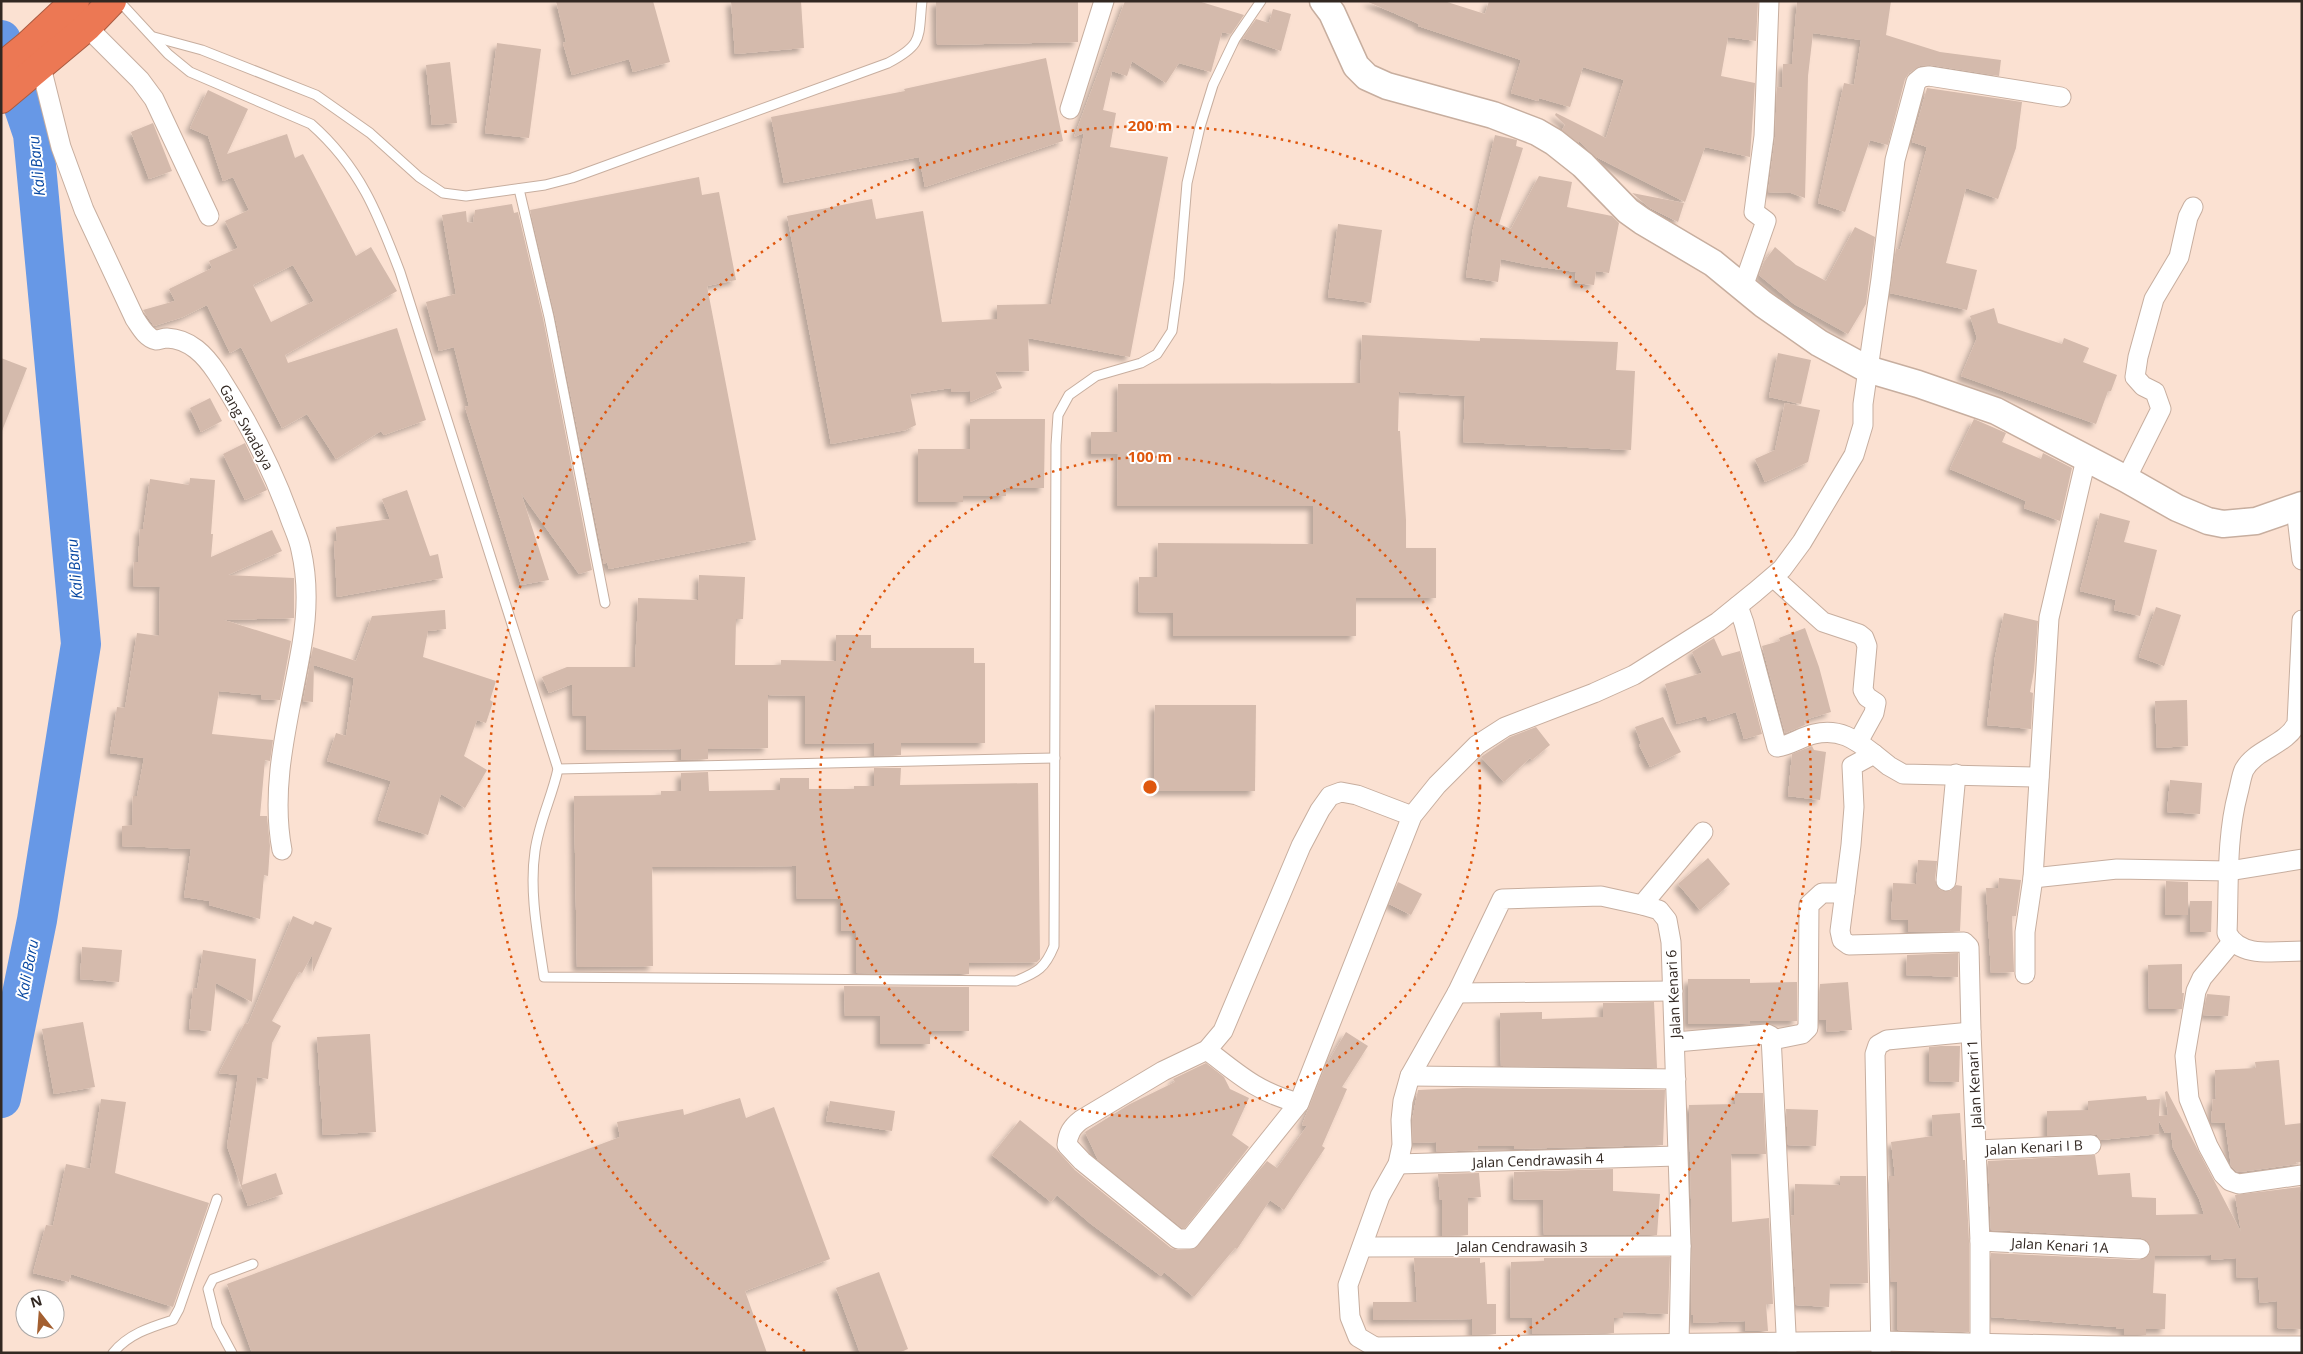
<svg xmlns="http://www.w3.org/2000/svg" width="2303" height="1354" viewBox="0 0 2303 1354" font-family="'Open Sans',sans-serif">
  <defs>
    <filter id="shadow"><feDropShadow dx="-4.5" dy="4.5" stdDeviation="2.5" flood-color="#0004"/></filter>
  </defs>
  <rect width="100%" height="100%" fill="#fbe1d2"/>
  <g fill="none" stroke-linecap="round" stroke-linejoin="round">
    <polyline stroke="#6798e6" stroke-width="40" points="1,40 33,134 81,644 37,920 1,1098"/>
  </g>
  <g fill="#d4baac" fill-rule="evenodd" filter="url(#shadow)">
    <polygon points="556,1 653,1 670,62 633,72 629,59 572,75 563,43 566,42"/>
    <polygon points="731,1 801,1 804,48 735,54"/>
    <polygon points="936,1 1078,1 1078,42 937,45"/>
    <polygon points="1125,1 1198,1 1244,15 1231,34 1222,32 1211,72 1179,63 1166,83 1132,61 1127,76 1112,71 1103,110 1116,113 1110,147 1168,157 1130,357 1028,338 1029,371 995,372 1002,388 970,402 970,391 951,392 951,388 910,394 916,425 906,430 831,444 787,216 872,199 876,219 923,211 942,322 997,319 997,305 1051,304 1084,133 1074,137"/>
    <polygon points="1366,1 1444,1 1485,14 1489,1 1758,1 1756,41 1728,37 1721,76 1755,83 1750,157 1705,147 1685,202 1596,157 1579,141 1579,143 1562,130 1565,125 1555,115 1556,113 1606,138 1624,80 1583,67 1570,107 1539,98 1538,101 1511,93 1521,60 1418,26 1419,24"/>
    <polygon points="1797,1 1891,1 1886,35 1940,52 2001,60 1999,76 1930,65 1920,66 1909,73 1905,79 1888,145 1870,140 1845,212 1818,203 1844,83 1854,85 1861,40 1813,33 1808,76 1805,198 1791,193 1768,192 1775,137 1777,87 1782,88 1783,64 1792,64"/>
    <polygon points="1273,9 1291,14 1281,51 1243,38 1256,19 1269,23"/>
    <polygon points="497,43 541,49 529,138 485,133"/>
    <polygon points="1046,58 1063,141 925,187 919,157 784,183 771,117 905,91 904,89"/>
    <polygon points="450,62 457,123 432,125 426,65"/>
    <polygon points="1927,88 2022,102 2016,148 1998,199 1966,188 1946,263 1977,270 1967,310 1890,293 1896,248 1900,250 1927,147 1912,142"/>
    <path d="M 208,90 L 248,109 L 227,154 L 287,134 L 295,158 L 303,154 L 356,256 L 371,247 L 397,291 L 285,355 L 288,363 L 397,328 L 426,420 L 384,435 L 381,431 L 336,459 L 307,414 L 282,428 L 241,347 L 230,353 L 207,305 L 183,317 L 154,326 L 145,313 L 143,310 L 175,301 L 169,289 L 212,268 L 209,261 L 238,248 L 225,221 L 249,210 L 233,177 L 223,181 L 208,136 L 190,128 ZM 293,265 L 314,301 L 271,322 L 253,285 Z"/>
    <polygon points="153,123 172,171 149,179 131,132"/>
    <polygon points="1495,135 1517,140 1516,146 1523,148 1499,224 1511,229 1539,176 1572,182 1567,207 1612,216 1619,223 1609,273 1596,271 1594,285 1575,283 1576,272 1534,266 1501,259 1498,282 1466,277 1473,229"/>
    <polygon points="699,177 702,195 719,192 736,280 707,286 756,540 609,569 607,562 604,564 555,316 530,210"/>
    <polygon points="1632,193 1684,203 1678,222 1650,208"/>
    <polygon points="512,204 514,213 518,212 543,318 592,570 579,574 521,493 549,580 521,585 465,407 469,406 454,347 439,351 426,302 456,294 442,215 466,211 467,222 473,223 475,210"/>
    <polygon points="1338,224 1382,230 1371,303 1328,297"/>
    <polygon points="1855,227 1875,237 1866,304 1848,334 1794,304 1759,275 1764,262 1775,247 1796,265 1826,281"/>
    <polygon points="1994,308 1998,323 2062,344 2064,338 2089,348 2083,362 2117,375 2111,391 2108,391 2096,424 1961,376 1977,338 1970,316"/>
    <polygon points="1362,335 1480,341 1480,338 1618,342 1616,370 1635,371 1631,450 1463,442 1465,396 1399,392 1398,431 1400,431 1406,520 1406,548 1436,548 1436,598 1356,598 1356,636 1173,636 1173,613 1138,612 1139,577 1157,577 1158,543 1313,544 1313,506 1117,506 1118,454 1091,454 1091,432 1117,432 1118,384 1360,383"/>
    <polygon points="1778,353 1811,360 1801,404 1769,397"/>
    <polygon points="1,358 27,368 2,431 1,430"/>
    <polygon points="210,398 222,421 201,432 190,408"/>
    <polygon points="1785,403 1820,410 1808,462 1765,482 1755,459 1775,450"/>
    <polygon points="970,419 1045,419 1044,488 1006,488 1006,496 963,496 963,502 918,502 918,449 970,449"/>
    <polygon points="1974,419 2006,433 2002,442 2041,459 2043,453 2047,455 2072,468 2060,521 2024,508 2026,501 1950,469"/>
    <polygon points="245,443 267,490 245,500 223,454"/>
    <polygon points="190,478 215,480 211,534 213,534 211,557 272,530 282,551 228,575 294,578 294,618 224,620 291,641 280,700 261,699 261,695 219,691 212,734 273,740 270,761 265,760 260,816 267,816 270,846 268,876 264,875 260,919 209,905 210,901 184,897 191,849 122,846 122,826 132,825 133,796 137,796 144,758 110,753 117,707 125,708 137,633 159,636 160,587 133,586 134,562 138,562 140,529 143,529 150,479 189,485"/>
    <polygon points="407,490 430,556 438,554 443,578 337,597 334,541 337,541 336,527 390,519 382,499"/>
    <polygon points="2100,513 2130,521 2124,542 2157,550 2140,616 2114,610 2116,600 2080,591"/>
    <polygon points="699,575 745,577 743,619 736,619 735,665 781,665 781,660 836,661 836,635 871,635 871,648 974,648 974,663 985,663 985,743 901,743 901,755 874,756 874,743 805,744 805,696 768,695 768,748 708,749 708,759 681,760 681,749 586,750 586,716 573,716 572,684 549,693 542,677 567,667 635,667 638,598 698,600"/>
    <polygon points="2156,607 2181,615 2164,666 2139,657"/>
    <polygon points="445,610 446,629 428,631 423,657 496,681 490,700 493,702 486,723 477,720 464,756 487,770 465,808 441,794 428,835 378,820 391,781 327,761 336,733 346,736 354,678 314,665 313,702 303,701 313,647 356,661 372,616"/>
    <polygon points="2004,613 2038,621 2034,671 2030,692 2033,693 2031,729 1987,725 1995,657"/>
    <polygon points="1805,628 1819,667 1831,712 1804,720 1805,725 1785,733 1762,646 1780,641 1779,638"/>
    <polygon points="1714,638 1722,656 1740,651 1762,734 1744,739 1736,712 1708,721 1706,716 1677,724 1665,684 1702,673 1692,652"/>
    <polygon points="2187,700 2188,746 2157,748 2155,701"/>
    <polygon points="1155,705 1256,705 1255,791 1154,791"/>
    <polygon points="1663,717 1681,752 1650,767 1639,745 1641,744 1635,727"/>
    <polygon points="1536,727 1550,745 1532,760 1530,758 1504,782 1481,757 1510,737"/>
    <polygon points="1812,746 1814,750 1826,752 1820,800 1788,796 1792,754"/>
    <polygon points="874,768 901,768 900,785 1038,783 1040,959 1037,962 969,963 969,974 856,973 856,931 841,931 841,899 797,899 796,866 652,867 653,966 577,967 574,796 661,795 661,791 681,791 681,773 708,772 709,791 780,790 780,778 809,778 809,789 854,789 854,786 874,786"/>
    <polygon points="2170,780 2202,783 2200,814 2167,812"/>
    <polygon points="1708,858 1730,884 1700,910 1678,884"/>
    <polygon points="1918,860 1937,861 1935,880 1940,890 1950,891 1956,885 1962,886 1960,931 1908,932 1908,920 1891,919 1893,883 1916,884"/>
    <polygon points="1999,878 2021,880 2016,916 2012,916 2014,972 1991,973 1986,888 1998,888"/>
    <polygon points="2166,881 2188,882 2188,915 2165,915"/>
    <polygon points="1398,882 1422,894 1411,915 1389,904"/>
    <polygon points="2190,901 2212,901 2211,932 2190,932"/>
    <polygon points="293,916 313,925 315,921 332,928 313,972 312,955 302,973 299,972 272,1021 281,1026 272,1043 268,1079 257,1077 242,1185 276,1173 283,1194 248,1206 227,1146 238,1075 219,1073 245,1023 248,1024"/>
    <polygon points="82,947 122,950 119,982 80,979"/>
    <polygon points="203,950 256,959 252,1002 216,983 211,1031 189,1029 193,988 197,989"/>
    <polygon points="1958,953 1958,977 1906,975 1907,955"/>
    <polygon points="2182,964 2182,993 2184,993 2182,1009 2149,1009 2148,965"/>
    <polygon points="1688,979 1750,979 1750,983 1797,982 1797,1021 1750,1021 1750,1024 1688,1024"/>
    <polygon points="1848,982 1852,1030 1827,1032 1826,1020 1819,1020 1820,984"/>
    <polygon points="844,986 969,987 969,1031 930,1031 930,1044 880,1044 880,1016 845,1016"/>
    <polygon points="2207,994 2230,996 2228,1016 2203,1015"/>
    <polygon points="1654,1002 1657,1068 1501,1066 1500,1013 1542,1012 1542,1019 1603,1017 1603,1003"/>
    <polygon points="83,1022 95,1087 54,1094 42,1029"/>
    <polygon points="1346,1032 1368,1046 1342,1087 1347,1089 1322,1146 1325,1148 1284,1210 1270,1200 1237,1249 1235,1248 1194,1297 1164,1272 1161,1276 1091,1224 1057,1195 1051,1202 992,1155 1020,1120 1056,1149 1075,1170 1171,1248 1178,1250 1194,1249 1267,1161 1277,1168 1307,1126 1302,1125 1325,1067"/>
    <polygon points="370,1034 376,1132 323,1135 317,1037"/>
    <polygon points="1941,1046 1960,1046 1959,1082 1929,1081 1929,1047"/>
    <polygon points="2279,1060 2285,1125 2302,1123 2302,1162 2296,1162 2297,1164 2240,1172 2236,1171 2231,1166 2225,1123 2211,1122 2213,1099 2216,1100 2215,1070 2256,1068 2255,1062"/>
    <polygon points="1206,1063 1224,1077 1230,1089 1249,1098 1232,1135 1249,1147 1185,1228 1182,1228 1098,1160 1085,1132 1130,1104 1175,1082 1173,1079"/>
    <polygon points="1463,1088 1665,1090 1663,1145 1514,1149 1514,1146 1478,1146 1478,1150 1437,1152 1436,1142 1413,1143 1412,1120 1418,1090"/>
    <polygon points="2167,1091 2241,1232 2235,1195 2300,1187 2302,1200 2302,1329 2277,1328 2277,1301 2260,1303 2258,1277 2237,1278 2236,1258 2211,1260 2211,1255 2155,1256 2153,1293 2166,1294 2165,1329 2146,1329 2146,1335 2124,1335 2124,1328 2116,1329 2116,1327 1991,1317 1991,1253 2139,1260 2149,1255 2151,1249 2146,1240 2141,1238 1991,1230 1988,1161 2095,1155 2098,1175 2130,1173 2132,1197 2156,1198 2156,1215 2204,1214 2199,1199 2173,1148 2171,1132 2165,1133 2159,1121 2159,1134 2101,1140 2097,1135 2091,1134 2047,1136 2047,1111 2088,1110 2088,1101 2146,1096 2147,1100 2160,1099 2159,1116 2168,1115 2165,1092"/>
    <polygon points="1735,1093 1763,1093 1766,1154 1731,1154 1732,1222 1769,1218 1773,1304 1766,1304 1768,1331 1745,1331 1745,1321 1693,1323 1693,1315 1691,1315 1692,1246 1689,1105 1735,1104"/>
    <polygon points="740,1098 746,1118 774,1107 830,1259 745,1291 767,1353 252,1353 227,1284 620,1137 617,1122 683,1109 684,1115"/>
    <polygon points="101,1099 126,1102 115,1173 209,1203 173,1307 71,1274 69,1282 33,1273 46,1225 53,1226 66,1164 90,1169"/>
    <polygon points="830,1101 895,1111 892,1131 826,1121"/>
    <polygon points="1786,1109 1818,1110 1816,1146 1788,1145"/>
    <polygon points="1960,1113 1963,1160 1965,1160 1969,1241 1969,1332 1897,1330 1897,1282 1891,1282 1889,1176 1895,1176 1891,1142 1933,1136 1932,1115"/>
    <polygon points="1613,1169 1613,1191 1660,1194 1657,1235 1544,1235 1543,1200 1513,1199 1514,1172"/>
    <polygon points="1479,1173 1481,1197 1468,1198 1468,1235 1442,1236 1442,1200 1440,1200 1438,1174"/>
    <polygon points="1840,1176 1866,1176 1868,1283 1830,1284 1829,1307 1796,1305 1791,1216 1794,1215 1795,1184 1840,1185"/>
    <polygon points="1670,1257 1668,1314 1623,1312 1623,1318 1614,1318 1614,1333 1532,1334 1532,1318 1510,1318 1511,1262 1544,1261 1544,1258"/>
    <polygon points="1414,1258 1480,1258 1480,1263 1485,1262 1487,1304 1496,1304 1496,1334 1472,1335 1472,1319 1373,1320 1373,1302 1417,1302"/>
    <polygon points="879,1272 908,1349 898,1353 860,1353 836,1288"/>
  </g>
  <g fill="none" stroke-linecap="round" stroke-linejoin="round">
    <g stroke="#c7ae9f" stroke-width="11">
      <g id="lane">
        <path d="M 119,1 L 168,54 L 190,72 L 311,124 C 360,167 378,214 400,272 L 558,769 C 552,797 539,822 535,851 C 529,892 538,936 544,977 L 1016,981 C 1038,972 1045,968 1054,946 L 1056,445 L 1058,415 L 1069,395 L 1096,376 L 1141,363 L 1157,354 L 1172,331 L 1179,280 L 1187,183 L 1200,127 L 1213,85 L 1235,39 L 1261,1"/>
        <path d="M 154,37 L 202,50 L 316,95 L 370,133 L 419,177 L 443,193 L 466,196 L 545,185 L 572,178 L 888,63 C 924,44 918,38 922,1"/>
        <polyline points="519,189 549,317 605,603"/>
        <polyline points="558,769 1055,758"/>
        <path d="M 113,1353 C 128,1334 151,1327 173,1320 L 179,1309 L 217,1199"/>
        <polyline points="232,1353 217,1325 208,1289 213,1279 253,1264"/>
      </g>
    </g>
    <g stroke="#c7ae9f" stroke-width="21">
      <g id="street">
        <polyline points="87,27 140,80 154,99 209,216"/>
        <path d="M 41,67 L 61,147 L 84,210 L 135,319 C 140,326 146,338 156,340 C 159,340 163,338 167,338 C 190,339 205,355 217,373 C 246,418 272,467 290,518 C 294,529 299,539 301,550 C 308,580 307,614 302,644 C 291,711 269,782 282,850"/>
        <polyline points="1070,109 1104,1"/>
        <polyline points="1743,287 1766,221 1754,212 1764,136 1769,1"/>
        <polyline points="2126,479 2161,409 2155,392 2143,386 2135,377 2138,357 2154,299 2179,257 2188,217 2193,207"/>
        <polyline points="2296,508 2302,560"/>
        <polyline points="1773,577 1823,622 1859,634 1864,638 1867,646 1863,690 1867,697 1876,703 1874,713 1858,742"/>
        <path d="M 1738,606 L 1744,623 L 1777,747 C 1791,745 1801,737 1814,734 C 1839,728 1855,739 1874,754 L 1852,766 L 1854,807 L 1851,845 L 1840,931 L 1842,940 L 1849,945 L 1964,942 L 1969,947 L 1971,1032 L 1980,1241 L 1980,1353"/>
        <path d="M 2302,620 L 2297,723 C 2287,745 2255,749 2244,770 C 2241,777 2240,786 2238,793 C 2226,838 2229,886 2227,933 C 2240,959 2277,951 2302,951"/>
        <polyline points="1874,754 1889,766 1903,774 2039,777"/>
        <path d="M 1412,816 L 1357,795 L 1341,792 L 1330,796 L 1320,810 L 1301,846 L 1223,1031 L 1207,1050 L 1163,1071 L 1081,1120 C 1072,1127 1068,1133 1067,1145 L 1082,1161 L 1178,1239 L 1190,1239 L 1299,1103 L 1412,816 L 1437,785 L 1477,745 L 1505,727 L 1594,693 L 1634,675 L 1718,622 L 1755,592 L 1782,569 L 1802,542 L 1854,455 L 1863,425 L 1863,404 L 1881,279 L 1895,160 L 1916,82 L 1922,77 L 1929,76 L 2061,97"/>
        <polyline points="2033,878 2117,869 2229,871 2302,859"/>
        <polyline points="1946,881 1956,774"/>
        <polyline points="1642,905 1703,832"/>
        <polyline points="2232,942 2202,978 2196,991 2185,1056 2189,1099 2208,1146 2223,1174 2230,1181 2239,1184 2302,1175"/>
        <polyline points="2025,974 2025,932 2033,878 2049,618 2086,459"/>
        <polyline points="1457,993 1673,991"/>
        <polyline points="1772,1040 1802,1034 1808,1028 1809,905 1822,893 1845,893"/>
        <polyline points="1676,1042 1767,1034 1771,1036 1787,1353"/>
        <path d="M 1207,1050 C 1239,1075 1259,1093 1299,1103"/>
        <polyline points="1410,1076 1676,1079"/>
        <polyline points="1977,1150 2091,1145"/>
        <polyline points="1398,1164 1677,1156"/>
        <polyline points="1980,1241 2140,1249"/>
        <polyline points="1362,1247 1681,1246"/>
        <polyline points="1375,1347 1880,1341 2107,1346 2302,1346"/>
        <polyline points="1377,1353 1375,1347 1358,1337 1350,1317 1348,1285 1380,1196 1398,1164 1402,1145 1401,1120 1403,1101 1410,1076 1457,993 1502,899 1601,896 1642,905 1659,910 1667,920 1671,942 1681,1246 1679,1344"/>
        <polyline points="1881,1353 1875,1054 1878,1045 1887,1040 1971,1032"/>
      </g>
    </g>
    <g stroke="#c7ae9f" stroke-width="29">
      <polyline id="secondary" points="1323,1 1332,13 1356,66 1367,77 1387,86 1493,115 1537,132 1554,142 1583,165 1628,211 1642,221 1713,263 1763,304 1819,343 1867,369 1918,384 1996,411 2126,479 2177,508 2208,521 2223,524 2256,521 2302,505"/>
    </g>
    <g stroke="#ab5c42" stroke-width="30">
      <g id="highway">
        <polyline points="1,67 27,46 75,1"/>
        <polyline points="1,99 87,27 112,1"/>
      </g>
    </g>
    <use href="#lane" stroke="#fff" stroke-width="9"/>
    <use href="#street" stroke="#fff" stroke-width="19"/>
    <use href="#secondary" stroke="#fff" stroke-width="26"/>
    <use href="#highway" stroke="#ec7854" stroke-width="28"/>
  </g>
  <g fill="none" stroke="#df570d" stroke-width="2.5" stroke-dasharray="2.5 5">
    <circle cx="1150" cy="787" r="330"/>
    <path d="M805 1351A661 661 0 1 1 1495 1351"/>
  </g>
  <g text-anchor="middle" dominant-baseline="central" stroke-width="4" stroke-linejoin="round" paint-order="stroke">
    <g font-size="14" fill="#322822" stroke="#fff">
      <text transform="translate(247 427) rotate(61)">Gang Swadaya</text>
      <text transform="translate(1673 994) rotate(-93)">Jalan Kenari 6</text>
      <text transform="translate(1974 1084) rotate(-93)">Jalan Kenari 1</text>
      <text transform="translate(2034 1147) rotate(-3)">Jalan Kenari I B</text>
      <text transform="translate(1538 1160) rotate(-2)">Jalan Cendrawasih 4</text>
      <text transform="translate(2060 1245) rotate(3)">Jalan Kenari 1A</text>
      <text x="1522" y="1246">Jalan Cendrawasih 3</text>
    </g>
    <g font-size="15" font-style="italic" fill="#0747a1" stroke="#fff">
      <text transform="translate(36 166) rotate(-96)">Kali Baru</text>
      <text transform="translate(74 569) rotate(-95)">Kali Baru</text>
      <text transform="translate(27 969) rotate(-79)">Kali Baru</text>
    </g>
  </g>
  <circle cx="1150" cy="787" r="8" fill="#df570d" stroke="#fff" stroke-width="2.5"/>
  <g font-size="15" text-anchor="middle" font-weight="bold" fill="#df570d" stroke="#fff" stroke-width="4" stroke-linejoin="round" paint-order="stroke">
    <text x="1150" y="131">200 m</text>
    <text x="1150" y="462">100 m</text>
  </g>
  <rect width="2303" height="1354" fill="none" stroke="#322822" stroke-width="5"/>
  <g transform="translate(40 1314) rotate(343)"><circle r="24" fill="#ffffff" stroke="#ada9a7"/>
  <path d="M0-4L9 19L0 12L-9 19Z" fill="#a35f30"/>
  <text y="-8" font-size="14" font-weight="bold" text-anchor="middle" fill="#322822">N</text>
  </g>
</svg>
